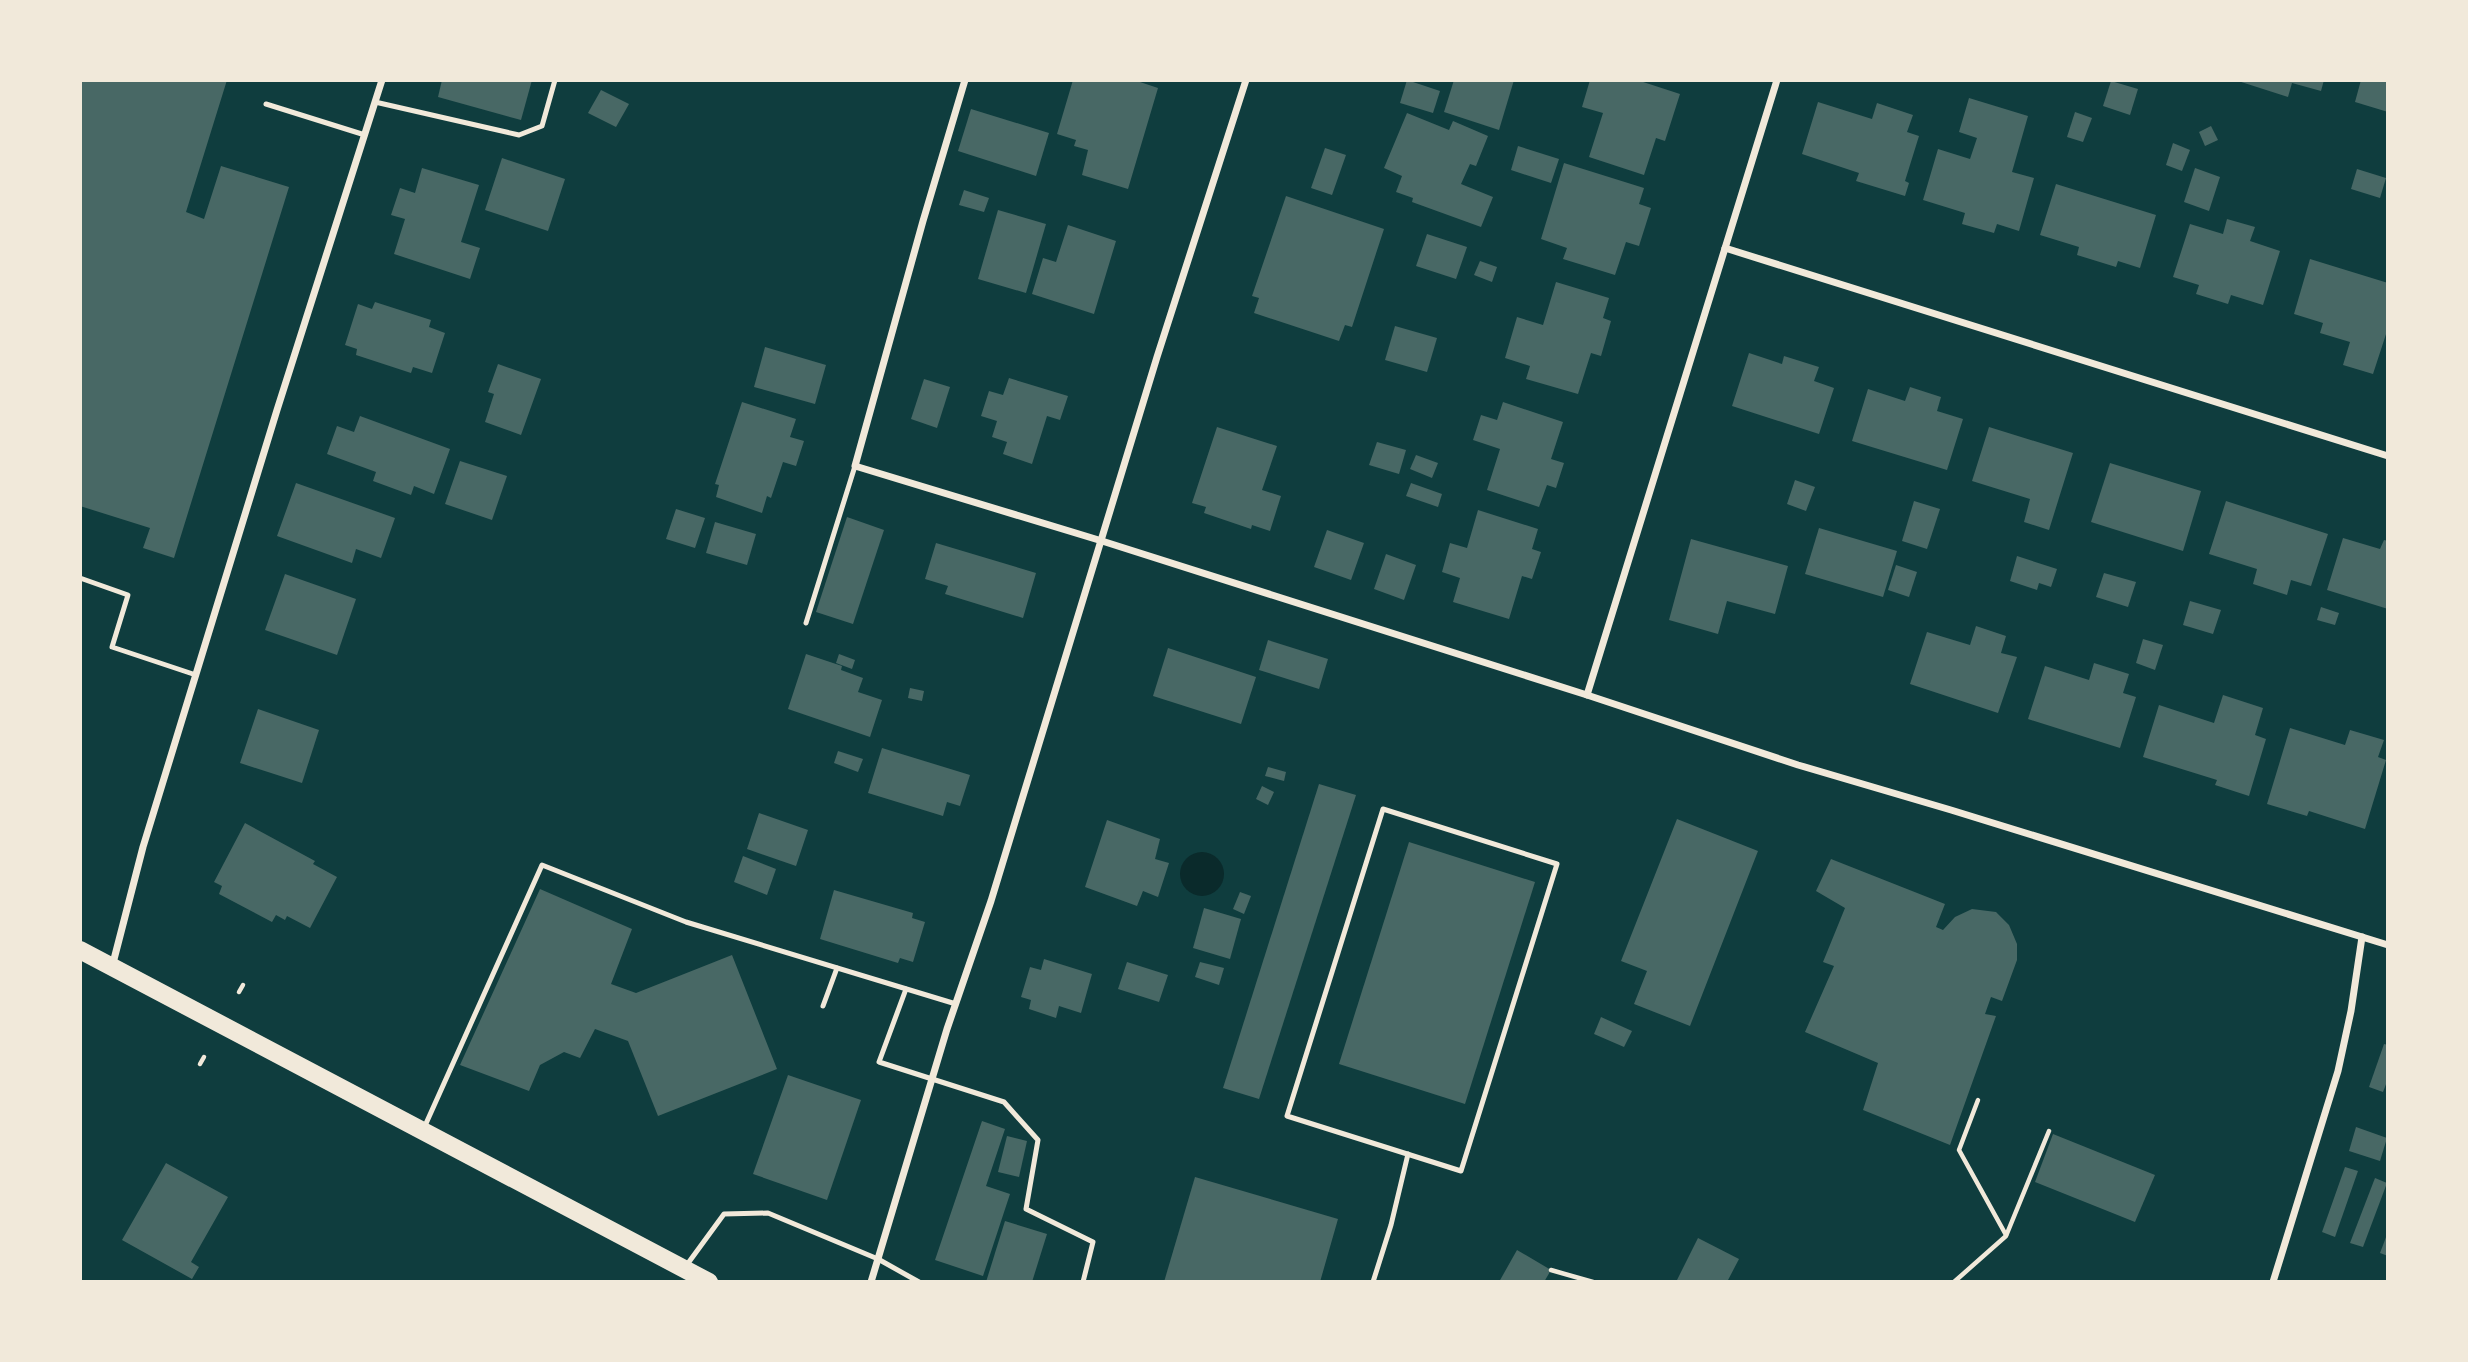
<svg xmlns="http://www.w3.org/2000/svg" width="2468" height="1362" viewBox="0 0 2468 1362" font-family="Jost,sans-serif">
  <rect width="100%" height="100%" fill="#0f3d3e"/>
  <circle fill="#0a2a2b" cx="1202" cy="874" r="22"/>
  <g fill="#486865">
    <polygon points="80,80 227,80 186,212 204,219 221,166 289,187 174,558 143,548 150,528 80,506"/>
    <polygon points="442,80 532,80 521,120 438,97"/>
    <polygon points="1073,80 1134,80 1158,88 1128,189 1082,175 1088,150 1074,146 1076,140 1057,134"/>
    <polygon points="1407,80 1440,91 1433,113 1400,103"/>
    <polygon points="1454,80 1514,80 1499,130 1444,112"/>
    <polygon points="1590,80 1637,80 1680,94 1665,141 1656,138 1644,175 1589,157 1603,113 1582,107"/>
    <polygon points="2235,80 2324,80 2321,91 2292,83 2288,97"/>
    <polygon points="2361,80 2388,80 2388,112 2355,102"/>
    <polygon points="2111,81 2138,89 2130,115 2103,106"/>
    <polygon points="601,90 629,104 616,127 588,113"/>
    <polygon points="1969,98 2028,116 2012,172 2034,178 2019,231 1997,224 1994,233 1962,224 1965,213 1923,200 1938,149 1970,159 1977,138 1959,132"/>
    <polygon points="1818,102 1872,119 1877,103 1913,115 1907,132 1919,136 1905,181 1909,183 1905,196 1856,181 1859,173 1802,154"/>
    <polygon points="971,109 1049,133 1036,176 958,151"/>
    <polygon points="2075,112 2092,118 2083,142 2067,137"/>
    <polygon points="1407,113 1449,130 1453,121 1488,136 1476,166 1470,164 1461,184 1493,197 1481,227 1412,202 1413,198 1396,192 1402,176 1384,168"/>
    <polygon points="2211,126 2218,140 2205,146 2199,132"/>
    <polygon points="2173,143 2190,150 2182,171 2166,165"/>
    <polygon points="1518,146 1559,159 1551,183 1511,170"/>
    <polygon points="1325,148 1346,155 1332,195 1311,188"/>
    <polygon points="502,158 565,179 548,231 485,210"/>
    <polygon points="1564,163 1644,188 1639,204 1651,208 1639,246 1626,242 1615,275 1563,259 1567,248 1541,239"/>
    <polygon points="422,168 479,185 461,242 480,248 470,279 394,254 405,219 391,215 400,188 415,193"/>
    <polygon points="2195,168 2220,177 2209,211 2184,202"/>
    <polygon points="2357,169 2386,178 2380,198 2351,189"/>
    <polygon points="2056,184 2156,215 2140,268 2118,261 2116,267 2077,255 2079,247 2040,235"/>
    <polygon points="964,190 989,198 984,212 959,205"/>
    <polygon points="1286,196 1384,229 1352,327 1345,325 1339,341 1254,313 1259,298 1252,296"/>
    <polygon points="998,210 1046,224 1026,293 978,279"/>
    <polygon points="2227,219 2255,227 2250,241 2280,251 2263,305 2231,295 2228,304 2196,294 2199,285 2173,277 2190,224 2223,234"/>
    <polygon points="1068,225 1116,241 1094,314 1032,294 1043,258 1056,262"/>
    <polygon points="1427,234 1467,247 1456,279 1416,266"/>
    <polygon points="2310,259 2388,283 2388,328 2373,374 2343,365 2350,342 2320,333 2323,323 2294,314"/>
    <polygon points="1480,261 1497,267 1492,282 1474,275"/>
    <polygon points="1556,282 1609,298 1603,318 1611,321 1601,356 1591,353 1578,394 1526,379 1530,366 1505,358 1517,317 1543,325"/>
    <polygon points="375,302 431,320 429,327 445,333 432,373 413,367 411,373 356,355 357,349 345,345 358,304 372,309"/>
    <polygon points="1395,326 1437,338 1427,372 1385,360"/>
    <polygon points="765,347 826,365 815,404 754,387"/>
    <polygon points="1749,353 1782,364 1784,356 1819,367 1814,381 1834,388 1819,434 1732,406"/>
    <polygon points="498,364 541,379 521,435 485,422 494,394 488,392"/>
    <polygon points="1009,378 1068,396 1060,420 1047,416 1032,464 1003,454 1007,442 992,437 997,421 981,416 989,391 1003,395"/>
    <polygon points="924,379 950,387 937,428 911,419"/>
    <polygon points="1910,387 1941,397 1937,411 1963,419 1947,470 1852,441 1868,389 1905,401"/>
    <polygon points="742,402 796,419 790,437 804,441 796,466 783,462 771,498 767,496 762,513 716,497 719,485 715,484"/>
    <polygon points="1503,402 1563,422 1551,459 1564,463 1556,488 1547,485 1539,507 1487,490 1500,449 1473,440 1481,415 1497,420"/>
    <polygon points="360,416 450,449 434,494 414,486 411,495 373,481 376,472 327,454 337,426 354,432"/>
    <polygon points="1217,427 1277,446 1262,490 1281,496 1270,531 1252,525 1251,529 1204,513 1206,507 1192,503"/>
    <polygon points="1989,427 2073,453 2049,530 2024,522 2030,499 1972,481"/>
    <polygon points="1377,442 1406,450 1399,474 1369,465"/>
    <polygon points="1416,455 1438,463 1432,478 1410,469"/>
    <polygon points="460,461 507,476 492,520 445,504"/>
    <polygon points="2110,463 2201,491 2183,551 2091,522"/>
    <polygon points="1795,480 1815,487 1806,511 1787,504"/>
    <polygon points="296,483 395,518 381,558 356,549 352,563 277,536"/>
    <polygon points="1411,483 1442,494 1438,507 1406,496"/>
    <polygon points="1914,501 1940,509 1927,549 1902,541"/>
    <polygon points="2226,501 2328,534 2311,586 2291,580 2287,595 2253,584 2257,569 2209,554"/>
    <polygon points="676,509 705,518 695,548 666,539"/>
    <polygon points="1478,510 1538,529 1532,549 1541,552 1532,579 1522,576 1509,619 1453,602 1460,578 1442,572 1450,543 1467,548"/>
    <polygon points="847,517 884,530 853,624 816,612"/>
    <polygon points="715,522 756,534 747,565 706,553"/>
    <polygon points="1819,528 1897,551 1883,597 1805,574"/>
    <polygon points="1327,530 1364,543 1351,580 1314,567"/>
    <polygon points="2343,538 2380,549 2384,540 2388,541 2388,609 2327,590"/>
    <polygon points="1691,539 1788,566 1775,614 1727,601 1718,634 1669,620"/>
    <polygon points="936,543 1036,573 1023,618 945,594 948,586 925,579"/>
    <polygon points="1386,554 1416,565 1404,600 1374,589"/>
    <polygon points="2017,556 2057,569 2051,587 2039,583 2037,590 2010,581"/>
    <polygon points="1896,565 1917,572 1909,597 1888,590"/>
    <polygon points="2104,573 2136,582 2128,607 2096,597"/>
    <polygon points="285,574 356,599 337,655 265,630"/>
    <polygon points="2190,601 2221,610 2213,634 2183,625"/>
    <polygon points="2321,607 2339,613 2335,625 2317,620"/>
    <polygon points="1976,626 2006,636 2001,653 2017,657 1998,713 1910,684 1927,632 1970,645"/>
    <polygon points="2143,639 2163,645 2155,670 2136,663"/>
    <polygon points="1268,640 1328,659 1319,689 1259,670"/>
    <polygon points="1168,648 1256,677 1241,724 1153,696"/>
    <polygon points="806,654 842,666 841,670 863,678 858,692 882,700 870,737 788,709"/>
    <polygon points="839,654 855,660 852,669 836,663"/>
    <polygon points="2094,663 2129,674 2123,693 2136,697 2120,748 2028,719 2045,666 2089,680"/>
    <polygon points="910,688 924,691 922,701 908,698"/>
    <polygon points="2223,695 2263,708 2255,735 2266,739 2249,796 2215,785 2217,780 2143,757 2159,705 2214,723"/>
    <polygon points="258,709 319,730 302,783 240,763"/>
    <polygon points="2290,728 2345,745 2350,730 2384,740 2378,757 2386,760 2365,829 2309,811 2307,816 2267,804"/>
    <polygon points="882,748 970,775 960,806 947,802 943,816 868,793"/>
    <polygon points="838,751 863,759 858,772 834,763"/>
    <polygon points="1268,767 1286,772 1284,781 1265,776"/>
    <polygon points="1319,784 1356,795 1259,1099 1223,1088"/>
    <polygon points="1262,786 1274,792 1268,805 1256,799"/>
    <polygon points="759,813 808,830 796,866 747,849"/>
    <polygon points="1677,819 1758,851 1690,1026 1634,1004 1647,971 1621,961"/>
    <polygon points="1107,820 1160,839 1155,859 1169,863 1158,897 1143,891 1137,906 1085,887"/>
    <polygon points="245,823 315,861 313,864 337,877 310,928 287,916 285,920 276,915 272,922 219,894 222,886 214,882"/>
    <polygon points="1409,842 1535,882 1465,1104 1339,1064"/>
    <polygon points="743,856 776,869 767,895 734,882"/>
    <polygon points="1831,859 1945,904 1936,927 1943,930 1955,917 1972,909 1996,912 2009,925 2017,944 2017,960 2002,1001 1991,997 1985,1014 1996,1016 1950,1145 1863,1110 1878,1063 1805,1032 1834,966 1823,962 1845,908 1816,891"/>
    <polygon points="540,889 632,929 611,984 636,993 732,955 777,1069 658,1116 628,1041 595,1029 580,1058 564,1052 540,1065 529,1091 460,1065"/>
    <polygon points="834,890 913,913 912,918 925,922 913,962 900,958 898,963 820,939"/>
    <polygon points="1240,892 1251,896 1244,914 1233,909"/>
    <polygon points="1204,908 1241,919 1230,959 1193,948"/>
    <polygon points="1044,959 1092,974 1081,1013 1059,1006 1056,1018 1029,1009 1031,1000 1021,997 1030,967 1041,970"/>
    <polygon points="1127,962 1168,975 1159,1002 1118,989"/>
    <polygon points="1200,962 1224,968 1219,985 1195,977"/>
    <polygon points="1601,1017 1632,1031 1624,1047 1594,1034"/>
    <polygon points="2384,1044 2388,1045 2388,1079 2383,1092 2369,1087"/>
    <polygon points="788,1075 861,1100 827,1200 753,1174"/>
    <polygon points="982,1121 1005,1129 986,1186 1010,1194 983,1276 935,1260"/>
    <polygon points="2356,1127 2387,1138 2380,1161 2349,1151"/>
    <polygon points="2053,1134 2155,1175 2135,1222 2035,1182"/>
    <polygon points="1007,1136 1027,1141 1019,1177 998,1172"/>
    <polygon points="166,1163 228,1197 191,1262 199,1267 192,1279 122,1240"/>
    <polygon points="2345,1167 2358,1171 2335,1237 2322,1232"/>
    <polygon points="1195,1177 1338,1219 1320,1282 1164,1282"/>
    <polygon points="2375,1178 2387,1183 2363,1247 2350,1243"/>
    <polygon points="1005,1221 1047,1234 1032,1282 986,1282"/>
    <polygon points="2388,1232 2388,1256 2380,1253"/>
    <polygon points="1698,1238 1739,1259 1727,1282 1676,1282"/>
    <polygon points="1517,1250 1551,1270 1544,1282 1499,1282"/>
  </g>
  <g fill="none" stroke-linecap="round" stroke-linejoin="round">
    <g stroke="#f1e9da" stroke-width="4.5">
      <polyline points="239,992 243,985"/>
      <polyline points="200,1064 204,1057"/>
      <polyline points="1978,1100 1959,1150 2006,1235"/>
      <polyline points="1551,1270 1593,1282"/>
      <polyline points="1954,1282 2006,1236 2049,1131"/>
    </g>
    <g stroke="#f1e9da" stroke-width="5">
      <polyline points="375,102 519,135 542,126 555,80"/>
      <polyline points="266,104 365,135"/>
      <polyline points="80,578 128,595 112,647 196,675"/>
      <polyline points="806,623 855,466"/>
      <polygon points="1383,809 1557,864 1461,1171 1287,1116"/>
      <polyline points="906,989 879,1062 1004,1102 1038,1140 1026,1209 1093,1242 1083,1282"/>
      <polyline points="823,1006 837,968"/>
      <polyline points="424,1128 542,865 686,922 956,1004"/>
      <polyline points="686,1266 724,1214 768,1213 878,1259 919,1282"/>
      <polyline points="1373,1282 1391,1225 1408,1154"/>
    </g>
    <g stroke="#f1e9da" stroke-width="7">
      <polyline points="965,80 923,221 855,466 1102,541 1587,695 1798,765 1951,810 2388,945"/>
      <polyline points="1725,248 2388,456"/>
      <polyline points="1587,695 1777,80"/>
      <polyline points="112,967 143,847 277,410 382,80"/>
      <polyline points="871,1282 947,1029 991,901 1157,357 1246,80"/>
      <polyline points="2273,1282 2338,1071 2351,1011 2362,937"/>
    </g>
    <polyline stroke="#f1e9da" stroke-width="18" points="80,950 709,1282"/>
  </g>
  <rect width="2468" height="1362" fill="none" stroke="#f1e9da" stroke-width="164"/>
</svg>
